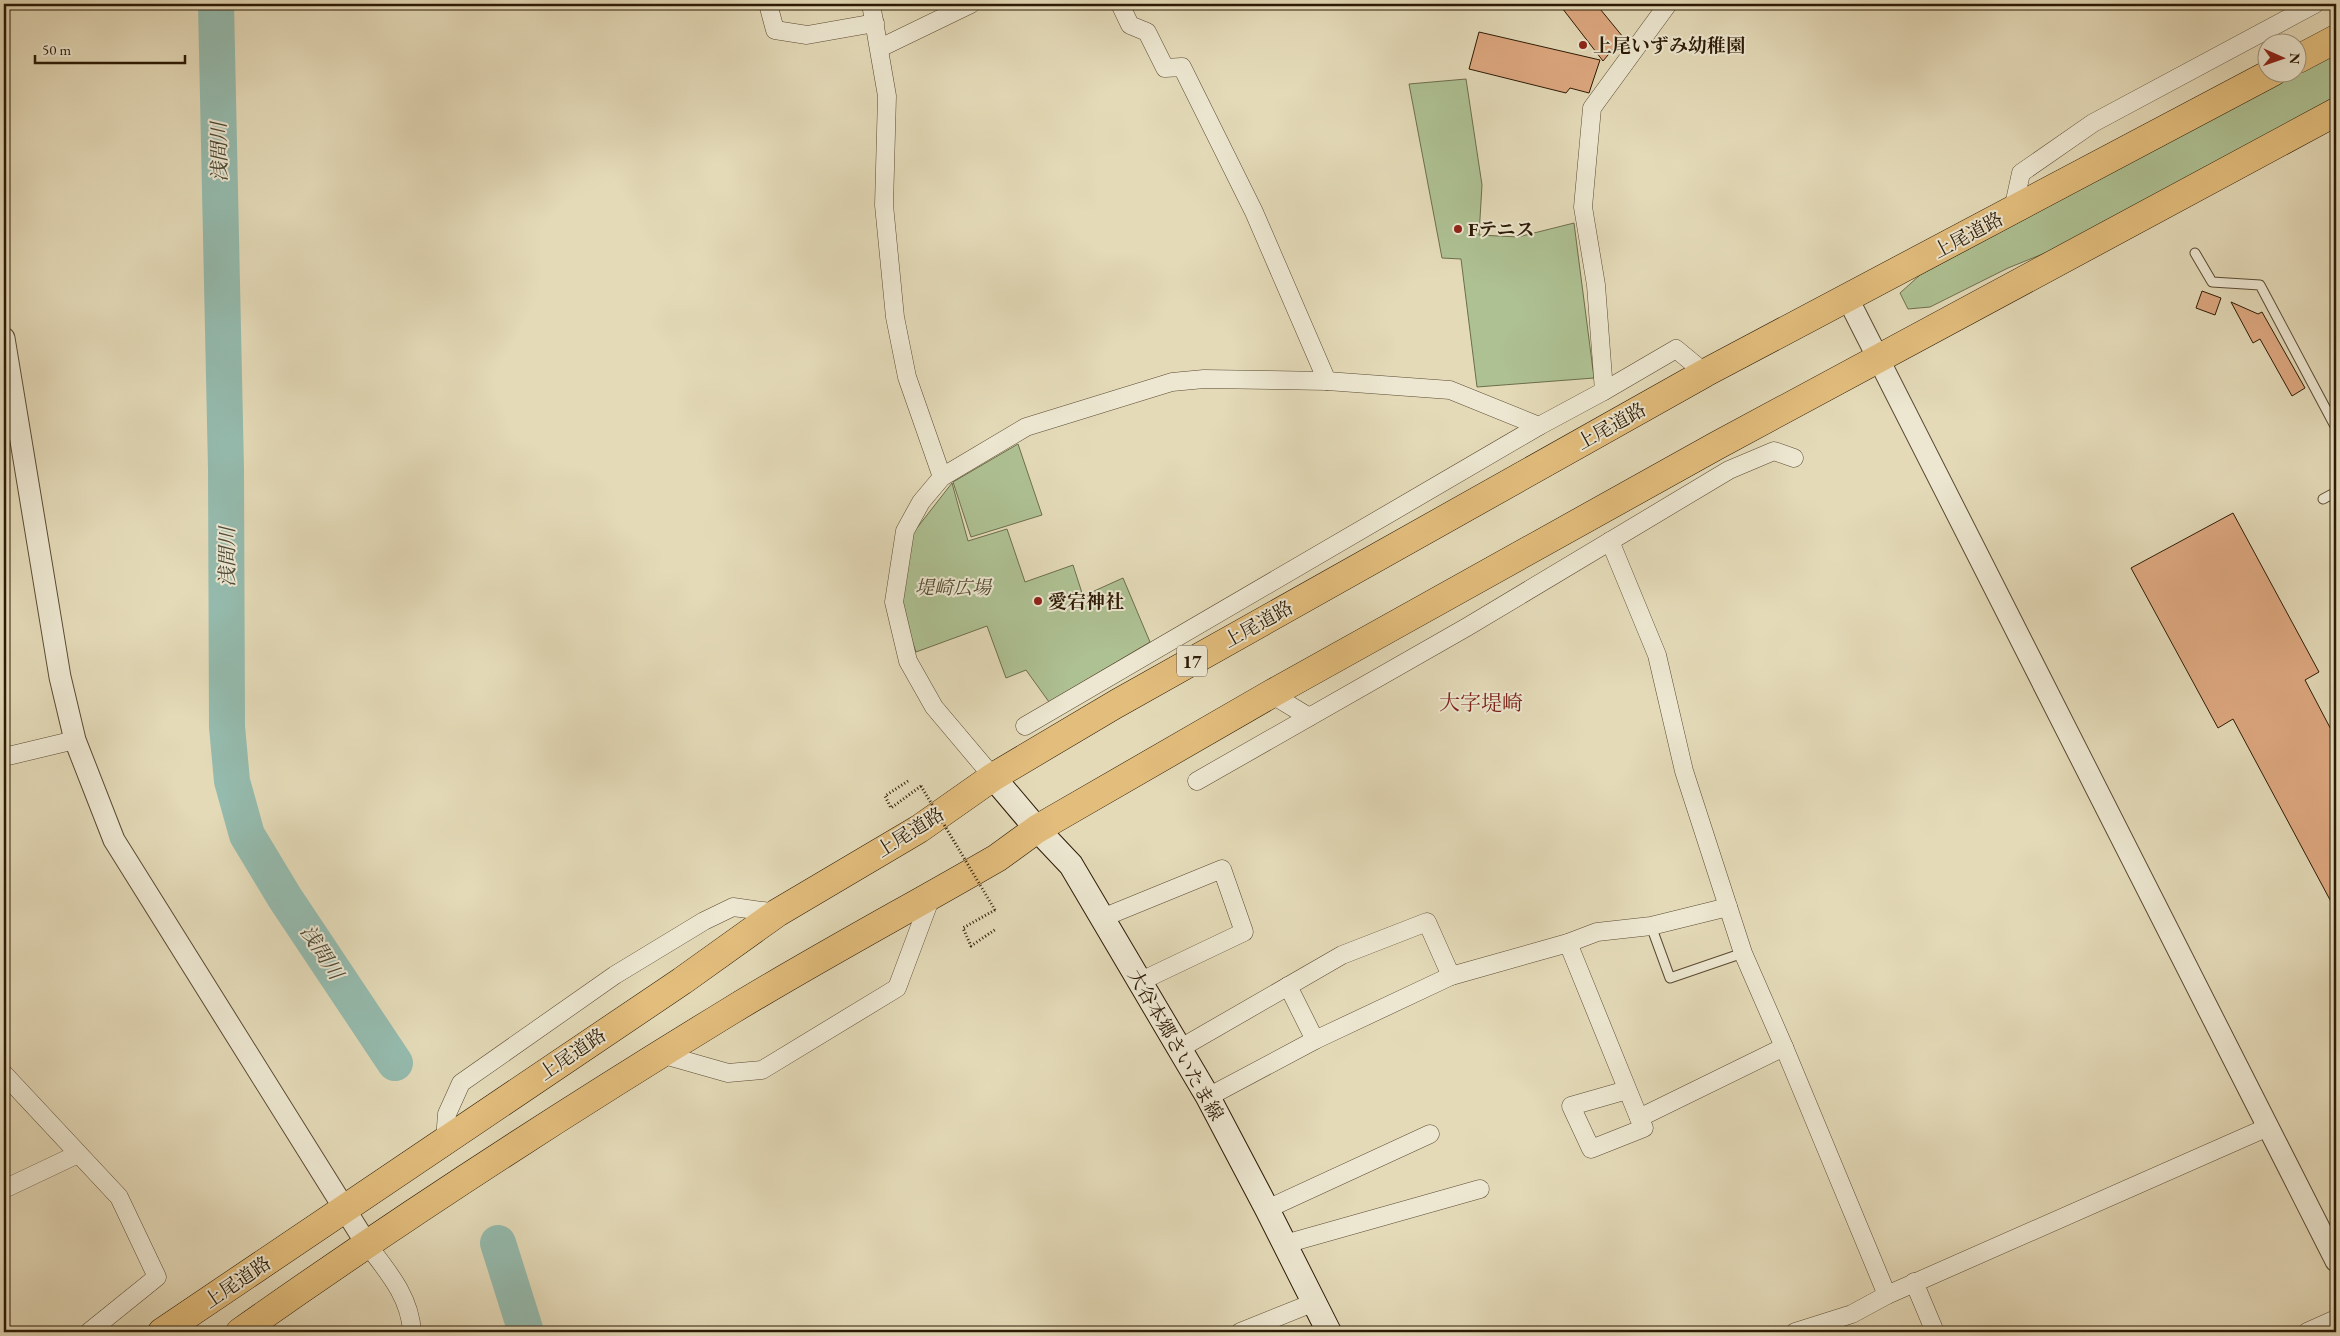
<svg xmlns="http://www.w3.org/2000/svg" width="2340" height="1336" viewBox="0 0 2340 1336" font-family="'EB Garamond','Noto Serif JP',serif">
  <rect width="100%" height="100%" fill="#e4dab8"/>
  <filter id="stains"><feTurbulence type="fractalNoise" baseFrequency=".004" numOctaves="4"/><feColorMatrix values="0 0 0 0 .2 0 0 0 0 .09 0 0 0 0 .02 0 0 0 .5 -.17"/></filter>
  <radialGradient id="worn" r=".72"><stop offset=".6" stop-color="#630" stop-opacity="0"/><stop offset="1" stop-color="#630" stop-opacity=".3"/></radialGradient>
  <g fill="#aec193" stroke="#6d6e4c">
    <polygon points="2336,53 2336,99 2085,237 2008,268 1930,307 1908,309 1900,293 1920,275"/>
    <polygon points="1466,79 1482,185 1479,235 1518,237 1574,223 1594,378 1477,387 1461,259 1442,258 1409,84"/>
    <polygon points="1018,444 1042,515 971,537 953,482"/>
    <polygon points="952,483 968,541 1007,529 1025,582 1073,565 1083,596 1123,578 1150,642 1049,702 1026,670 1006,678 987,626 916,652 907,626 901,592 913,533"/>
  </g>
  <g fill="none" stroke-linecap="round" stroke-linejoin="round">
    <g stroke="#95bbae" stroke-width="36">
      <polyline points="216,4 226,469 227,727 232,781 247,835 285,898 395,1063"/>
      <polyline points="498,1243 526,1332"/>
    </g>
  </g>
  <g fill="#dea880" stroke="#2c1a05">
    <polygon points="1559,4 1596,4 1623,37 1603,61"/>
    <polygon points="1479,32 1600,60 1589,93 1570,88 1566,93 1469,69"/>
    <polygon points="2202,291 2221,298 2215,315 2196,308"/>
    <polygon points="2231,302 2258,314 2262,312 2305,388 2292,396 2260,339 2253,343"/>
    <polygon points="2233,513 2319,672 2305,680 2336,739 2336,911 2233,719 2218,728 2131,568"/>
  </g>
  <g fill="none" stroke-linecap="round" stroke-linejoin="round">
    <g stroke="#5a4a32" stroke-width="11">
      <g id="service">
        <polyline points="2195,253 2212,282 2260,285 2336,428"/>
        <polyline points="2323,499 2336,492"/>
        <polyline points="1651,926 1670,978 1743,953"/>
      </g>
    </g>
    <g stroke="#5a4a32" stroke-width="19">
      <g id="minor">
        <polyline points="768,4 775,30 807,35 875,23"/>
        <polyline points="871,4 887,96 884,205 895,317 907,377 942,477"/>
        <polyline points="1120,4 1130,25 1147,32 1165,68 1182,67 1254,212 1327,381"/>
        <polyline points="880,48 971,4"/>
        <polyline points="2013,210 2021,173 2093,123 2315,4"/>
        <polyline points="1604,391 1596,285 1583,207 1592,108 1668,4"/>
        <polyline points="1610,541 1657,655 1684,771 1743,953 1784,1047 1887,1295 2268,1127"/>
        <polyline points="1271,694 1309,717"/>
        <polyline points="1025,726 1539,426 1604,391 1676,349 1705,373"/>
        <polyline points="4,757 75,740"/>
        <polyline points="993,777 934,707 908,661 894,602 905,531 921,502 942,477 1026,427 1172,382 1204,379 1327,381 1450,390 1539,426"/>
        <polyline points="1197,781 1467,627 1729,470 1774,451 1794,458"/>
        <polyline points="1102,918 1222,869 1244,932 1139,982"/>
        <polyline points="1568,943 1639,1118 1784,1047"/>
        <polyline points="1288,986 1315,1040"/>
        <polyline points="1179,1049 1342,955 1427,922 1451,976"/>
        <polyline points="661,1054 728,1073 762,1070 897,988 931,897"/>
        <polyline points="4,1074 119,1197 157,1277 89,1332"/>
        <polyline points="1627,1090 1571,1106 1591,1149 1644,1128 1639,1118"/>
        <polyline points="1208,1097 1315,1040 1451,976 1568,943 1597,932 1651,926 1728,907"/>
        <polyline points="445,1140 447,1114 461,1083 615,975 704,921 733,907 777,913"/>
        <polyline points="4,1189 78,1154"/>
        <polyline points="1267,1209 1430,1134"/>
        <path d="M 366,1243 C 387,1271 410,1296 412,1332"/>
        <polyline points="1285,1244 1480,1189"/>
        <polyline points="1914,1282 1935,1332"/>
        <polyline points="1240,1332 1315,1302"/>
        <polyline points="1795,1332 1852,1314 1887,1295"/>
        <polyline points="2307,1332 2336,1319"/>
      </g>
    </g>
    <g stroke="#5a4a32" stroke-width="23">
      <g id="tertiary">
        <polyline points="1848,299 2336,1261"/>
        <polyline points="4,338 60,677 75,740 114,840 366,1243"/>
      </g>
    </g>
    <g stroke="#2c1a05" stroke-width="26">
      <polyline id="secondary" points="993,777 1037,829 1071,865 1208,1097 1267,1209 1329,1332"/>
    </g>
    <g stroke="#2c1a05" stroke-width="29">
      <g id="trunk">
        <polyline points="2298,59 2336,39"/>
        <polyline points="162,1332 682,981 777,913 919,829 993,777 1116,704 1705,373 2273,72"/>
        <path d="M 240,1332 C 400,1219 565,1112 732,1010 C 819,957 909,909 997,858 L 1037,829 L 1271,694 L 1716,446 L 2336,112"/>
      </g>
    </g>
    <g stroke="#2c1a05" stroke-width="3" stroke-dasharray="1 2.5" stroke-linecap="butt">
      <polyline points="908,781 885,796 891,808 921,786"/>
      <polyline points="995,910 963,928 971,946 996,929"/>
    </g>
    <use href="#service" stroke="#ede7d1" stroke-width="9"/>
    <use href="#minor" stroke="#ede7d1" stroke-width="18"/>
    <use href="#tertiary" stroke="#ede7d1" stroke-width="21"/>
    <use href="#secondary" stroke="#ede7d1" stroke-width="24"/>
    <use href="#trunk" stroke="#e2bd7c" stroke-width="28"/>
    <polyline stroke="#2c1a05" stroke-width="3" stroke-dasharray="1 2.5" stroke-linecap="butt" points="921,786 995,910"/>
  </g>
  <g fill="#8f2418" stroke="#ede7d1" stroke-width="2">
    <circle cx="1583" cy="45" r="5"/>
    <circle cx="1458" cy="229" r="5"/>
    <circle cx="1038" cy="601" r="5"/>
  </g>
  <g text-anchor="middle" dominant-baseline="central" stroke-width="4" stroke-linejoin="round" paint-order="stroke">
    <rect fill="#ede7d1" stroke="#665842" stroke-width="1" x="1177" y="645.5" width="30" height="31" rx="4"/>
    <g font-size="18" font-weight="bold" fill="#2c1a05">
      <text x="1192" y="661">17</text>
    </g>
    <g font-size="19" font-weight="bold" fill="#2c1a05" stroke="#ede7d1" text-anchor="start">
      <text x="1593" y="45">上尾いずみ幼稚園</text>
      <text x="1468" y="229">Fテニス</text>
      <text x="1048" y="601">愛宕神社</text>
    </g>
    <g font-size="19" fill="#2c1a05" stroke="#ede7d1">
      <text transform="translate(1968 235) rotate(-28)">上尾道路</text>
      <text transform="translate(1611 426) rotate(-29)">上尾道路</text>
      <text transform="translate(1258 624) rotate(-29)">上尾道路</text>
      <text transform="translate(910 832) rotate(-32)">上尾道路</text>
      <text transform="translate(1176 1045) rotate(60)">大谷本郷さいたま線</text>
      <text transform="translate(572 1054) rotate(-34)">上尾道路</text>
      <text transform="translate(237 1282) rotate(-34)">上尾道路</text>
    </g>
    <g font-size="19" font-style="italic" fill="#534c30" stroke="#ede7d1">
      <text x="953" y="587">堤崎広場</text>
    </g>
    <g font-size="20" font-style="italic" fill="#4c4a38" stroke="#ede7d1">
      <text transform="translate(219 152) rotate(-91)">浅間川</text>
      <text transform="translate(227 557) rotate(-90)">浅間川</text>
      <text transform="translate(322 952) rotate(57)">浅間川</text>
    </g>
    <g font-size="21" fill="#7a1f14" stroke="#ede7d1">
      <text x="1481" y="702">大字堤崎</text>
    </g>
  </g>
  <rect width="2340" height="1336" fill="none" stroke="#e4dab8" stroke-width="20"/>
  <rect x="5" y="5" width="2330" height="1326" fill="none" stroke="#2c1a05" stroke-width="2.5"/>
  <rect x="10" y="10" width="2320" height="1316" fill="none" stroke="#2c1a05"/>
  <g transform="translate(2282 58) rotate(92)"><circle r="24" fill="#ede7d1" stroke="#a0957f"/>
  <path d="M0-4L9 19L0 12L-9 19Z" fill="#8f2418"/>
  <text y="-8" font-size="14" font-weight="bold" text-anchor="middle" fill="#2c1a05">N</text>
  </g>
  <path d="M35 55v8h150v-8" fill="none" stroke="#2c1a05" stroke-width="2.5"/>
  <text x="42" y="55" font-size="15" fill="#2c1a05" stroke="#ede7d1" stroke-width="4" paint-order="stroke">50 m</text>
  <rect width="100%" height="100%" filter="url(#stains)"/>
  <rect width="100%" height="100%" fill="url(#worn)"/>
</svg>
